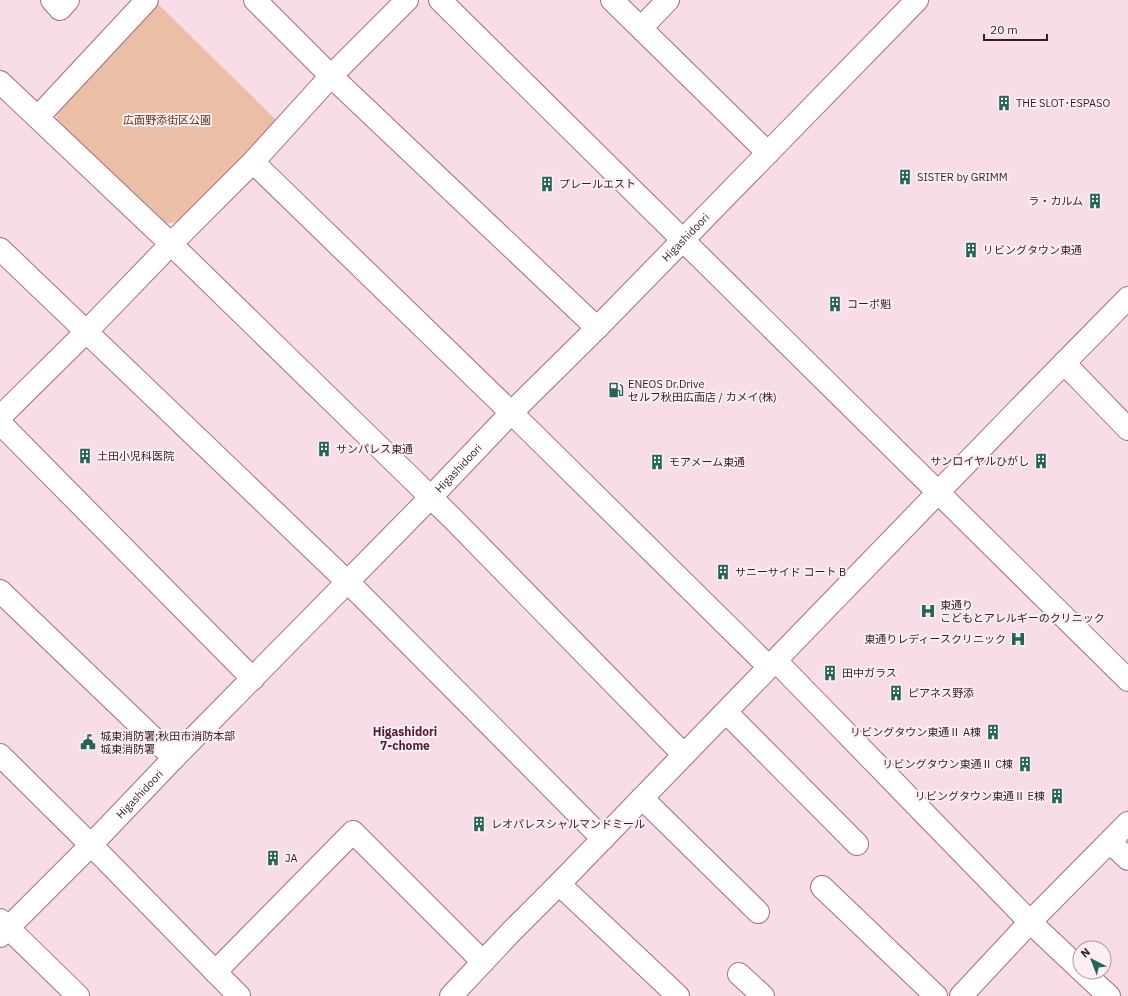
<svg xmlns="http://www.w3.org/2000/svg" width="1128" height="996" viewBox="0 0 1128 996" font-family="'IBM Plex Sans','Noto Sans JP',sans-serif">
  <rect width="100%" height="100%" fill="#f8dce7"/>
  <polygon fill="#eabfa5" points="157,3 277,121 177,222 164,224 57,120 56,106"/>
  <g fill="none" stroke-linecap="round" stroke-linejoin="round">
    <g stroke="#a66b84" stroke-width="24">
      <g id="minor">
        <polyline points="52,0 60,9 68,0"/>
        <polyline points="255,0 331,76 597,328"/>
        <polyline points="440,0 1128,680"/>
        <polyline points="612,0 768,153"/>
        <polyline points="641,28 668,0"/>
        <polyline points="0,82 171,244 408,475 455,521 684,755"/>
        <polyline points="38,117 147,0"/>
        <polyline points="253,162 529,430 769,667"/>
        <polyline points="0,249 360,594 603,839"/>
        <polyline points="1064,363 1128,429"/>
        <polyline points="0,417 86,332 171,244 253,162 331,76 407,0"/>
        <polyline points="0,423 253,679"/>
        <polyline points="0,591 174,758"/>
        <polyline points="776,661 1030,922 1080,969"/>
        <polyline points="726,712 857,844"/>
        <polyline points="0,755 105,859 239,996"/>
        <polyline points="642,798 758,912"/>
        <polyline points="1110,842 1128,859"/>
        <polyline points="559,884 678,996"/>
        <polyline points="822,887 936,996"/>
        <polyline points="0,920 78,996"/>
        <path id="s1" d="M 0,936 L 91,845 L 174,758 L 431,497 L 511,413 L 597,328 L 917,0"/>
        <polyline points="215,972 353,832 483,962"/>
        <polyline points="1083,972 1109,996"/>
        <polyline points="739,974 763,996"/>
        <polyline points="451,996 511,932 559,884 1015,413 1128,298"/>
        <polyline points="961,996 1030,922 1128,823"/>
      </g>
    </g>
    <use href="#minor" stroke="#fff" stroke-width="22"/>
  </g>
  <defs>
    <g id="building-bare" transform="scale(1.2)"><path d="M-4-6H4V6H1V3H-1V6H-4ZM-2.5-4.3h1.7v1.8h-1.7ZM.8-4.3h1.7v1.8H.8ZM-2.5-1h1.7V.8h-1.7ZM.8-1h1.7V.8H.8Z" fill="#246655" stroke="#fceef3" stroke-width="2.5" paint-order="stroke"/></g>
    <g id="fuel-bare" transform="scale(1.2)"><path d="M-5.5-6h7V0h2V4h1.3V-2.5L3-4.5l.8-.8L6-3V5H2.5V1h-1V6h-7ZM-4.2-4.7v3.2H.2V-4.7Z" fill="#246655" stroke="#fceef3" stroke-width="2.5" paint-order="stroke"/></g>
    <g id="hospital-bare" transform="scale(1.2)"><path d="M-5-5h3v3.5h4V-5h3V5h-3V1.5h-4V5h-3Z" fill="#246655" stroke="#fceef3" stroke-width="2.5" paint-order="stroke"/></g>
    <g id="civic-bare" transform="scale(1.2)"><path d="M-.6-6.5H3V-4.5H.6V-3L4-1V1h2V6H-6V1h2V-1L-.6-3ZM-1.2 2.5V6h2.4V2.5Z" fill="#246655" stroke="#fceef3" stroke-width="2.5" paint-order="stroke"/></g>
  </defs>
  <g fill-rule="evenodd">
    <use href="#building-bare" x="1004" y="103"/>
    <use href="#building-bare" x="905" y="177"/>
    <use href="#building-bare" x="547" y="184"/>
    <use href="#building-bare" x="1095" y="201"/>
    <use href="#building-bare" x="971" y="250"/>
    <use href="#building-bare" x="835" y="304"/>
    <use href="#fuel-bare" x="616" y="390"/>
    <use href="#building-bare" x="324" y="449"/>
    <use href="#building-bare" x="85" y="456"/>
    <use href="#building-bare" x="1041" y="461"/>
    <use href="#building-bare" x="657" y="462"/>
    <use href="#building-bare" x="723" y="572"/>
    <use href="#hospital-bare" x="928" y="611"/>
    <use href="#hospital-bare" x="1018" y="639"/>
    <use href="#building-bare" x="830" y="673"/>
    <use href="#building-bare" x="896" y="693"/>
    <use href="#building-bare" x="993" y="732"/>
    <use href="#civic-bare" x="88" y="742"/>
    <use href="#building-bare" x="1025" y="764"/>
    <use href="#building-bare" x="1057" y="796"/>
    <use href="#building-bare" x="479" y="824"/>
    <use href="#building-bare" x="273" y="858"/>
  </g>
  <g text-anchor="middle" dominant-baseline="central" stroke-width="4" stroke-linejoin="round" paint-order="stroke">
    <g font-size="11" fill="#351d28" stroke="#fceef3" text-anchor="start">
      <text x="1016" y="103">THE SLOT･ESPASO</text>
      <text x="917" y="177">SISTER by GRIMM</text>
      <text x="559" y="184">プレールエスト</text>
      <text x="1083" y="201" text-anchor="end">ラ・カルム</text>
      <text x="983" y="250">リビングタウン東通</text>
      <text x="847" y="304">コーポ魁</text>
      <text x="628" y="384">ENEOS Dr.Drive<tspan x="628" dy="13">セルフ秋田広面店 / カメイ(株)</tspan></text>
      <text x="336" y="449">サンパレス東通</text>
      <text x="97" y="456">土田小児科医院</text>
      <text x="1029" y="461" text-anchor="end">サンロイヤルひがし</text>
      <text x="669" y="462">モアメーム東通</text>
      <text x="735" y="572">サニーサイド コート B</text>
      <text x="940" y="605">東通り<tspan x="940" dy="13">こどもとアレルギーのクリニック</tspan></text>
      <text x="1006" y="639" text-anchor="end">東通りレディースクリニック</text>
      <text x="842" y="673">田中ガラス</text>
      <text x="908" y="693">ピアネス野添</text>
      <text x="981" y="732" text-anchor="end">リビングタウン東通Ⅱ A棟</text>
      <text x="100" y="736">城東消防署;秋田市消防本部<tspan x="100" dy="13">城東消防署</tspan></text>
      <text x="1013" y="764" text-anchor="end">リビングタウン東通Ⅱ C棟</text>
      <text x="1045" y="796" text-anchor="end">リビングタウン東通Ⅱ E棟</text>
      <text x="491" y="824">レオパレスシャルマンドミール</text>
      <text x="285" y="858">JA</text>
    </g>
    <g font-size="11" fill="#5c3214" stroke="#fceef3">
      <text x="167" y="120">広面野添街区公園</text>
    </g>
    <g font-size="11" fill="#351d28" stroke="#fceef3">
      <text stroke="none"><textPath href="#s1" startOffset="979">Higashidoori</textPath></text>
      <text stroke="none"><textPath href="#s1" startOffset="655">Higashidoori</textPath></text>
      <text stroke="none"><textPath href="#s1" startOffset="199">Higashidoori</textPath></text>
    </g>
    <g font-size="12" font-weight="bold" fill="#501d35" stroke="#fceef3">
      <text x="405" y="731">Higashidori<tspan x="405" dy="14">7-chome</tspan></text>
    </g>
  </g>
  <g transform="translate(1092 960) rotate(318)"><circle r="19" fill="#fceef3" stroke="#ac9aa2"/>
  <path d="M0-3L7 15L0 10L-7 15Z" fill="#246655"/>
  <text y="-6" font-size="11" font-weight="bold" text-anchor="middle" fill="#351d28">N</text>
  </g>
  <path d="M984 34v6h63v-6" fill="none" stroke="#351d28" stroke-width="2"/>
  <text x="990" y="34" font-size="12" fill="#351d28" stroke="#fceef3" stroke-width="3" paint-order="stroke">20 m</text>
</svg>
